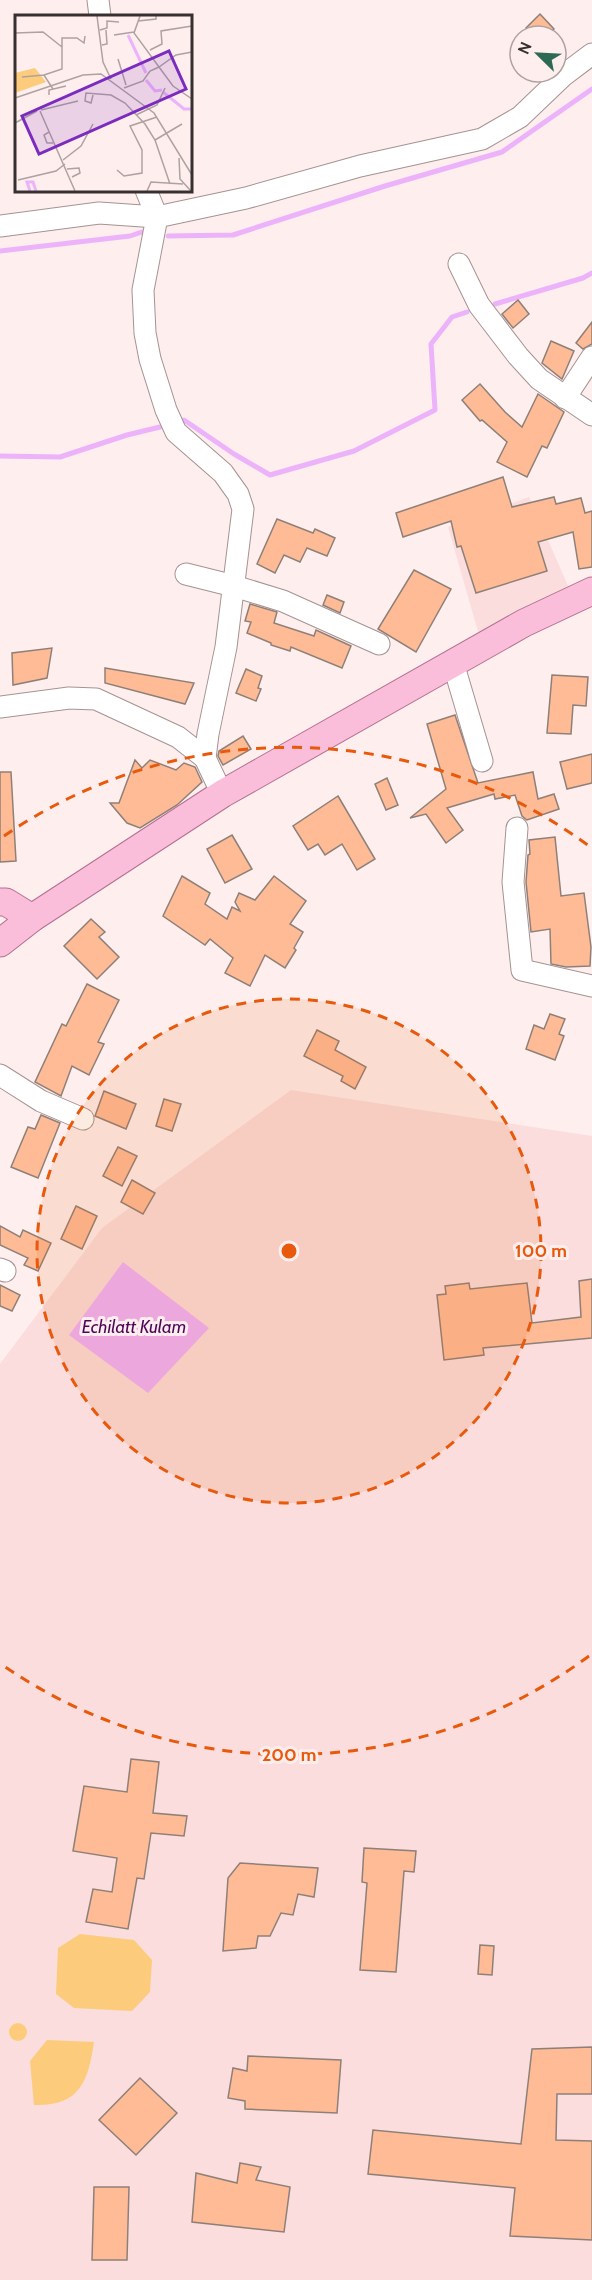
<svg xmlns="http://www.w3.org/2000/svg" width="592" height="2280" viewBox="0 0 592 2280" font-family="Cabin,sans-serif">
  <rect width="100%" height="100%" fill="#feeeed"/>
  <g fill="#fadddc">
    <polygon points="529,497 569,588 479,635 448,527"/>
    <polygon points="291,1090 592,1136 592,2280 0,2280 0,1364 102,1228"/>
  </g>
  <g fill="#fccc7c">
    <polygon points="80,1934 134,1940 152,1960 150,1992 132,2011 74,2008 56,1994 58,1948"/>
    <circle cx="18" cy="2032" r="9"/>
    <path d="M 47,2040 L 94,2042 C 88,2083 79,2106 34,2105 L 30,2061 Z"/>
  </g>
  <polygon fill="#edb3fa" points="123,1262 209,1328 148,1393 69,1335"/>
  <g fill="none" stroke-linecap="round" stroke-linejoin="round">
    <g stroke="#edb3fa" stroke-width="5">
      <polyline points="168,236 233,235 385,186 502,152 592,89"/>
      <polyline points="0,251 130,236 142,232"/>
      <polyline points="495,304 583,278 592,273"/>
      <polyline points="180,422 184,420 234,454 270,475 354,451 435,410 431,344 452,317 467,312"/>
      <polyline points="0,456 60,457 127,435 160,427"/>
    </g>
  </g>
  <g fill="#febb96" stroke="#8e8078" stroke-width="1.5">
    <polygon points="540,14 554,29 546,36 534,36 526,28"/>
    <polygon points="518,300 529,314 513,328 502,314"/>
    <polygon points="592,322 592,344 583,349 576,343"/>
    <polygon points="551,341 574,351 562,379 542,363"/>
    <polygon points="480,384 505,412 522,427 538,394 564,412 547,448 542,446 527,477 497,462 507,442 482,420 480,421 462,400"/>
    <polygon points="503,477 512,507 554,497 556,504 581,498 585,513 592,511 592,567 579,569 573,532 538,542 547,571 476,593 461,546 457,547 451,521 403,537 396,513"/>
    <polygon points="277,519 313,533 315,529 335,538 327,556 307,548 300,562 284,555 275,573 257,564"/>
    <polygon points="414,570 451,589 416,652 378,629"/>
    <polygon points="327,595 344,602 340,613 323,605"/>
    <polygon points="250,604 277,612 274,623 314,636 316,630 351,646 342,668 291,647 290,651 271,645 271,643 247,633 251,622 245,621"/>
    <polygon points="52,648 47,678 13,685 12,653"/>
    <polygon points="105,668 194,683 185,704 105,683"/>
    <polygon points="246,669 262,676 258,688 261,689 256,701 236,693"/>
    <polygon points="552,675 588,677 586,706 573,705 571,734 547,733"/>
    <polygon points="455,715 478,783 533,772 538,799 554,794 559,809 527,820 522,816 515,795 495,799 494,794 447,808 463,830 446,843 426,814 410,818 446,789 427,724"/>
    <polygon points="243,736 251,749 223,765 218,756 219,751"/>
    <polygon points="592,754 592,783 567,789 560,762"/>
    <polygon points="135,760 142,768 150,760 176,770 184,763 195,767 202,782 177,805 140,828 127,823 110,803 119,803"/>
    <polygon points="0,772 11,772 16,861 0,862"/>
    <polygon points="387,778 398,805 386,810 375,784"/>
    <polygon points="338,796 375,859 357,870 342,844 325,855 318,844 308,850 293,826"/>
    <polygon points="232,835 252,869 225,883 207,849"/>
    <polygon points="555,837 561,896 584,893 591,947 590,966 566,967 551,964 550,929 531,932 526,882 528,855 530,854 529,840"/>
    <polygon points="182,876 210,893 205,904 227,919 232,907 240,911 235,902 239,893 255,900 274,876 306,901 290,924 303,932 294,948 296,950 285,968 265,955 250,986 225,973 233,958 210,939 205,945 163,916"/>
    <polygon points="91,919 105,932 99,937 119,957 97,979 64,946"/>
    <polygon points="87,984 119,1000 98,1042 104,1044 89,1075 72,1066 61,1096 35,1082 62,1024 66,1026"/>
    <polygon points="550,1014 565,1019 559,1034 564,1036 555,1060 526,1049 534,1025 544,1029"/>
    <polygon points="317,1030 339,1041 335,1050 366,1067 355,1089 341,1081 343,1076 304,1056"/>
    <polygon points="104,1091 136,1104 126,1129 95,1116"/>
    <polygon points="164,1099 181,1104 172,1131 156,1126"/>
    <polygon points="41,1115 60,1123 38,1178 11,1167 28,1127 35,1129"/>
    <polygon points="118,1147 137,1156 122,1186 103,1176"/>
    <polygon points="132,1180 155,1193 143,1214 121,1202"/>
    <polygon points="76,1206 97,1216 82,1249 61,1239"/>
    <polygon points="0,1226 20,1237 23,1230 51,1243 38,1271 24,1265 28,1258 0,1245"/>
    <polygon points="592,1279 592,1338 483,1348 484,1355 444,1360 437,1295 446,1294 445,1286 469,1283 470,1289 527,1283 532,1323 581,1317 579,1281"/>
    <polygon points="0,1285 20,1295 12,1311 0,1306"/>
    <polygon points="131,1759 159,1762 153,1813 187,1816 184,1836 151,1833 144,1879 137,1878 128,1929 86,1922 93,1889 112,1892 117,1858 73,1851 84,1786 127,1792"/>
    <polygon points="364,1848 416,1851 414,1872 404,1871 396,1972 360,1970 367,1883 362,1882"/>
    <polygon points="240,1863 318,1868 314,1897 298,1894 293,1915 281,1913 270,1936 258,1936 256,1948 223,1951 228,1878"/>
    <polygon points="480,1945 494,1946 492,1975 478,1974"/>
    <polygon points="592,2047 592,2094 557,2094 556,2140 592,2141 592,2240 510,2236 515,2188 368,2174 373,2130 521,2144 532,2049"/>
    <polygon points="248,2056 341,2060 337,2113 245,2109 245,2101 228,2098 233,2068 247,2071"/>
    <polygon points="140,2078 177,2113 136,2155 99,2120"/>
    <polygon points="240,2163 261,2167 256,2180 290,2187 284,2232 192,2222 196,2173 237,2183"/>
    <polygon points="94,2187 129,2187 127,2260 92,2260"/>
  </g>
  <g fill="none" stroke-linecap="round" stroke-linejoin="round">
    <g stroke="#a59393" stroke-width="23">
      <g id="minor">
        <polyline points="98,0 100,16"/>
        <polyline points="0,226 99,213 157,217 146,190"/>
        <polyline points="459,264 479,305 518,356 539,379 592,415"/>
        <polyline points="565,398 592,357"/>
        <polyline points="186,574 234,586 283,601 379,644"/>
        <polyline points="453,663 482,761"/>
        <polyline points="0,707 69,698 96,699 178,737 205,758"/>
        <polyline points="222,794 205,758 208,734 226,647 243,509 238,494 223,473 176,432 166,410 150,359 145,333 143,290 157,217 246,198 360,166 482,139 520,117 564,75 592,54"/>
        <polyline points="517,828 513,882 522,970 592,986"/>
        <polyline points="0,1075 41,1101 83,1119"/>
        <polyline points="0,1269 5,1271"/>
      </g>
    </g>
    <g stroke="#b3708f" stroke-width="29">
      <g id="major">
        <polyline points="0,902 6,902 32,918"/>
        <polyline points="0,943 32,918 222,794 524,623 592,591"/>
      </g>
    </g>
    <use href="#minor" stroke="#fff" stroke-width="21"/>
    <use href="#major" stroke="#fabeda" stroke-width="27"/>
  </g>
  <circle cx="289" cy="1251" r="252" fill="#e8590c" fill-opacity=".12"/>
  <g fill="none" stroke="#e8590c" stroke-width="3" stroke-dasharray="10 8">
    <circle cx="289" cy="1251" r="252"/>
    <path d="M589 1656A504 504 0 0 1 4 1666M4 836A504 504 0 0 1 589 846"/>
  </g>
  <g text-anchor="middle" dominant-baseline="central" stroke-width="6" stroke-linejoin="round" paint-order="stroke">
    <g font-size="18" font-style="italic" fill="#50055d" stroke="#feeeed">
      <text x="134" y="1327">Echilatt Kulam</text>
    </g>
  </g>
  <g transform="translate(15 15)">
    <rect width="177" height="177" fill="#feeeed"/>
    <path d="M 20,53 L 31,67 L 0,78 L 0,58 Z" fill="#fccc7c"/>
    <path fill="none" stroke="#edb3fa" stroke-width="3" d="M 113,20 L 131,58M 131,65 L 140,76 L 147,75M 148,77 L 169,94 L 177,94M 15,176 L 12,167 L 18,167 L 21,176"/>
    <path fill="none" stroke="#aea2a1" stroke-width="1.5" d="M 82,1 L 88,47 L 96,64M 125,1 L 119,18 L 144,52 L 161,40 L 177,37M 123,6 L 141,4 L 141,1M 85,15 L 92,13 L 92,6 L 104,7M 0,18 L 28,17 L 47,32M 99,20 L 119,17M 87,30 L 92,29 L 91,15M 135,35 L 147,29 L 146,16 L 177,11M 103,44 L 111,70M 29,60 L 47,54 L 47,23 L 62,23 L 69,28 L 70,21M 7,62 L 29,60 L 38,74M 109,73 L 128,66 L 135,56 L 144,52 L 158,71 L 177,84M 34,80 L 34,75 L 51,71M 78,80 L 76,88 L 70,86 L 71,78 L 96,80 L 110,88 L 130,109 L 140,125 L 155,169M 0,83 L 68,60 L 86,59 L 139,98 L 177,160M 26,95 L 63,86M 25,96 L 60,176M 121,100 L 142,90 L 150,73M 0,108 L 22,96M 34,117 L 29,120 L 32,128 L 38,128M 140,125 L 167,109M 164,143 L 165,164 L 176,176M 48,145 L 66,131 L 78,109M 52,154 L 64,153 L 65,158 L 57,162M 102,155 L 109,161 L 127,158 L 127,135 L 115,111 L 142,102M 3,165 L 41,156 L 50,149M 132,176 L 136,167 L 168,169"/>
    <path fill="#7b2cbf" fill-opacity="0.15" stroke="#7b2cbf" stroke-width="3" d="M 154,36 L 171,74 L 24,139 L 7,101 Z"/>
    <rect width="177" height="177" fill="none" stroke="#373030" stroke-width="3"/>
  </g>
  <circle cx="289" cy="1251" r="9" fill="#e8590c" stroke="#feeeed" stroke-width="3"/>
  <g font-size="18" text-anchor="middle" font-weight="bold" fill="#e8590c" stroke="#feeeed" stroke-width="6" stroke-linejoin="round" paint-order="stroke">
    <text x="541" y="1257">100 m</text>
    <text x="289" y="1761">200 m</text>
  </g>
  <g transform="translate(538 54) rotate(294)"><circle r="28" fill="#feeeed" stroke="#aea2a1" stroke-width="1.5"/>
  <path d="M0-4.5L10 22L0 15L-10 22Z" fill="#2d6954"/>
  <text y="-9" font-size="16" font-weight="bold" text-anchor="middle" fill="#373030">N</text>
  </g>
</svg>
